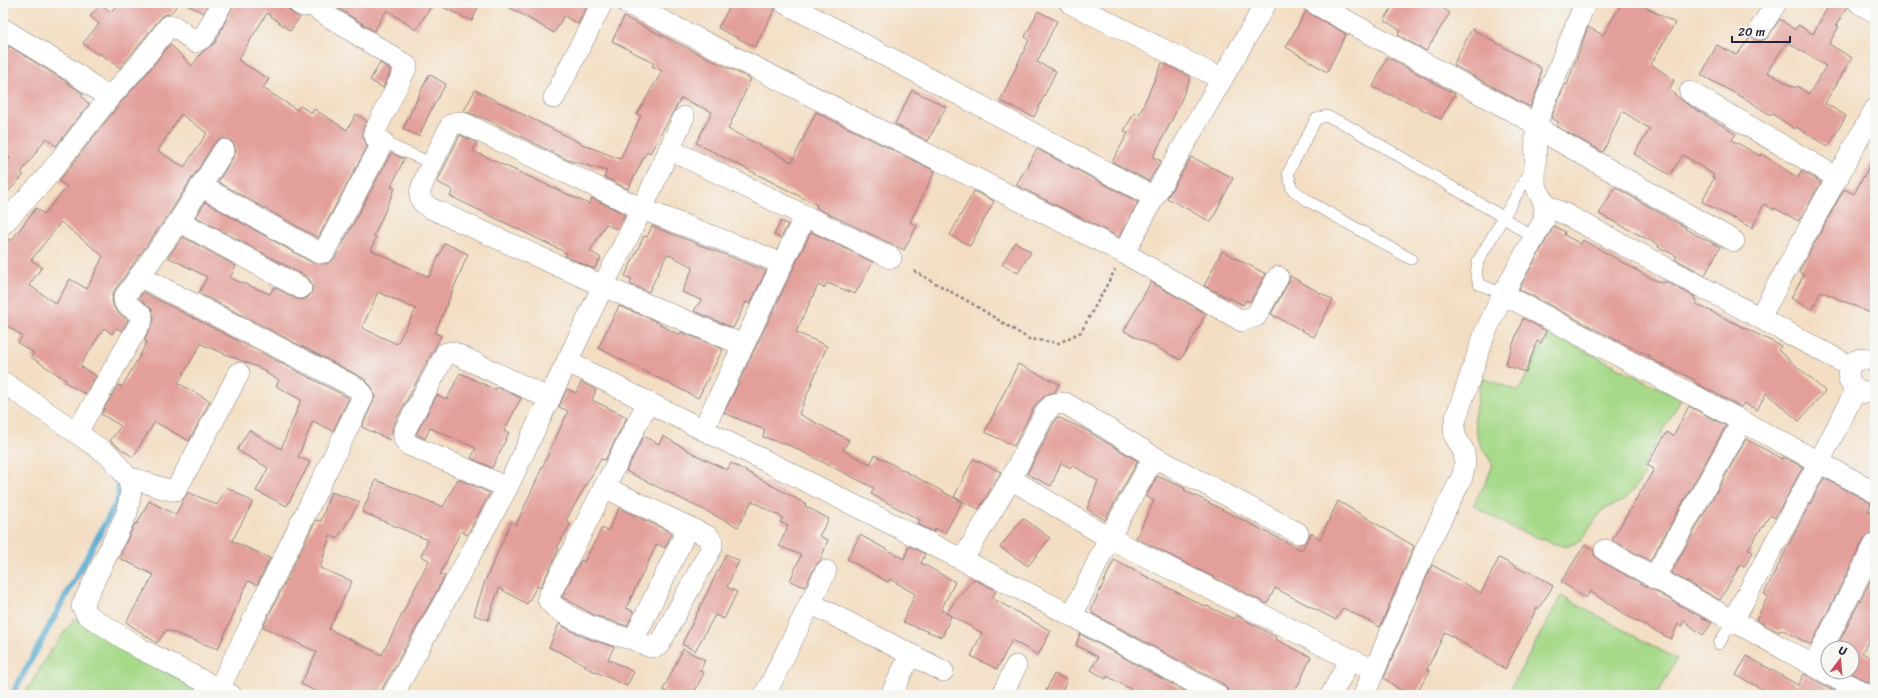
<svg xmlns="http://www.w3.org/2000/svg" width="1878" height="698" viewBox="0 0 1878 698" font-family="Sriracha,sans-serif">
  <rect width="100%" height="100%" fill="#f6f6f2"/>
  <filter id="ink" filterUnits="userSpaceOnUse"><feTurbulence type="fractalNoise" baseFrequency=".025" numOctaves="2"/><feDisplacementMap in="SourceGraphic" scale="8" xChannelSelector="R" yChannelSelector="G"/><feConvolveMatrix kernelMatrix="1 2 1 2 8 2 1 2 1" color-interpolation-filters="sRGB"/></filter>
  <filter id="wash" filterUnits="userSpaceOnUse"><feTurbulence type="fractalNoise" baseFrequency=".012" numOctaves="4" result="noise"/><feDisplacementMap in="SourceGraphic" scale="16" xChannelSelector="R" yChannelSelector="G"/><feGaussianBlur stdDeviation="0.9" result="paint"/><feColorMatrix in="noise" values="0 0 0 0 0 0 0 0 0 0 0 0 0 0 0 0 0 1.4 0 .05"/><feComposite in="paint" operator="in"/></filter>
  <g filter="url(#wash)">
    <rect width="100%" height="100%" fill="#f3dec3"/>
    <g fill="#a6d988" stroke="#647e62">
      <polygon points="1550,333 1681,399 1641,470 1645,475 1625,500 1602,510 1581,541 1566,547 1549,542 1510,527 1473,505 1485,484 1493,465 1478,441 1474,417 1482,378 1519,391 1536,356"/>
      <polygon points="1561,596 1677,659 1657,695 1507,695"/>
      <polygon points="75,618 195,687 213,695 24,695 49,653"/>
    </g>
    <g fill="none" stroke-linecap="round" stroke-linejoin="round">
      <polyline stroke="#57add3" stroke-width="6" points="12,695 119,498 118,482 113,476"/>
    </g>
    <g id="blocks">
      <g fill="#e39f9a" fill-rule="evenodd">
        <polygon points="118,3 179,3 170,14 164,15 160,19 120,68 99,53 98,55 83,43 99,24 90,16 101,4 111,12"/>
        <polygon points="183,3 208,3 203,13"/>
        <path d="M 234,3 L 286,3 L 287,8 L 292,13 L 300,17 L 290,31 L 267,13 L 238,60 L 269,79 L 263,88 L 297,110 L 300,106 L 312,113 L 314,109 L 347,130 L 356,114 L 367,121 L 363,128 L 363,136 L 367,147 L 318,238 L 218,182 L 234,156 L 236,150 L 234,144 L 230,140 L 224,138 L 218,140 L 214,144 L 169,214 L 114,291 L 112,296 L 113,306 L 118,313 L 128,320 L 122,331 L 116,328 L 112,334 L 104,328 L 80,366 L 96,376 L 85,394 L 65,382 L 66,380 L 31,357 L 34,353 L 18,343 L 22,336 L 3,323 L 3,236 L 11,241 L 36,208 L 44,214 L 67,187 L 59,181 L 118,106 L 146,74 L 170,44 L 192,66 L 202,52 L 215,43 ZM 181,114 L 207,133 L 184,167 L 158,151 ZM 61,222 L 103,256 L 87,289 L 70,279 L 56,304 L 29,285 L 42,267 L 31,260 Z"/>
        <polygon points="330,3 433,3 416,30 387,10 374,31"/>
        <polygon points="434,3 480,3 472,21"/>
        <polygon points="502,3 589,3 578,24 564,16 554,33"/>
        <polygon points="732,3 773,3 775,9 755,47 718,28"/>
        <polygon points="1395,3 1435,3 1450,13 1426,51 1398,35 1400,30 1384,20"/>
        <polygon points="1622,3 1638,3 1675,23 1651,64 1674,80 1669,90 1684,102 1736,134 1732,140 1760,156 1762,154 1798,178 1801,171 1821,182 1799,221 1774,208 1773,210 1764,204 1752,228 1702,202 1714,178 1712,177 1714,175 1683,155 1670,175 1634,154 1650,129 1622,111 1603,152 1556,126 1559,122 1551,118 1565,84 1567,85 1588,27 1603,35"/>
        <path d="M 1830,3 L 1847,3 L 1848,7 L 1836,25 L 1839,26 L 1829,44 L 1852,58 L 1825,103 L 1846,116 L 1828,147 L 1796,127 L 1795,129 L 1771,113 L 1770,115 L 1751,102 L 1701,75 L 1717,45 L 1737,55 L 1751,36 L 1759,41 L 1766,39 L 1780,19 L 1795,30 L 1798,25 L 1813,34 ZM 1787,42 L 1826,66 L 1809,94 L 1797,86 L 1795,88 L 1767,72 Z"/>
        <polygon points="1038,11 1057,21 1037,62 1056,71 1034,117 1000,101 1029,40 1025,37"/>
        <polygon points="1306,11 1346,34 1327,72 1286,47"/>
        <polygon points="624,17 751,79 728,129 792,162 816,112 935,171 910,222 917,226 904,250 816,208 817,205 696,143 712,112 681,98 650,153 647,151 628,189 604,177 607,171 568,160 488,120 464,111 475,90 582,144 620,159 641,116 637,114 662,71 652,66 654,63 612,41"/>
        <polygon points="1472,29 1541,68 1539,85 1530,107 1453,65"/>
        <polygon points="9,46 65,81 83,94 82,97 89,104 56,146 46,138 21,173 24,175 3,197 3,166 10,158 3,153 3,57"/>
        <polygon points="1387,57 1455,94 1441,119 1402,99 1402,100 1373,87"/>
        <polygon points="380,63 391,70 383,88 370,80"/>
        <polygon points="1162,63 1191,77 1175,114 1153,157 1161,161 1149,181 1112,162 1128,133 1124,131 1134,113 1139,115"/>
        <polygon points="429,74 446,84 431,110 419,136 403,129"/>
        <polygon points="912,90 946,107 928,141 895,124"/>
        <polygon points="460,135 477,143 473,151 589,204 592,198 625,214 616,229 606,224 590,251 601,258 594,269 565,256 567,253 450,196 453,190 437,182"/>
        <polygon points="1037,149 1138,202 1119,237 1016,185"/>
        <path d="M 391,153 L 404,159 L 391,187 L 395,188 L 374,236 L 376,237 L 371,250 L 429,277 L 445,243 L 468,254 L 435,333 L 441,336 L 393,426 L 390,440 L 362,427 L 375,397 L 372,387 L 363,378 L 199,293 L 207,277 L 168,257 L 183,237 L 236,266 L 230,278 L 270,294 L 274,287 L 296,299 L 302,300 L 307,298 L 311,294 L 313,288 L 311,282 L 307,277 L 196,217 L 205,202 L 313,263 L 327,264 L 335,258 ZM 378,292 L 416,309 L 397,344 L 362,328 Z"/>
        <polygon points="1875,155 1875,301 1870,313 1821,291 1812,310 1791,298 1804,275 1799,272 1844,189 1854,194"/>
        <polygon points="1191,157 1233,178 1211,222 1167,198"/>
        <polygon points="1615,187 1667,217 1667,218 1686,227 1685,229 1720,247 1705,275 1675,259 1677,256 1658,247 1659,245 1599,214"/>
        <polygon points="974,191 994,201 970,246 950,235"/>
        <polygon points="781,221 788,224 781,238 774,235"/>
        <polygon points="652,226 766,271 750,304 746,302 733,328 694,311 701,300 682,292 693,267 667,254 649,292 630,284 632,279 625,276 644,236 647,237"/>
        <polygon points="1554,226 1565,232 1564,235 1581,244 1583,240 1645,275 1663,284 1665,281 1695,297 1694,299 1697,301 1696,304 1781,346 1778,350 1825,391 1799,421 1766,393 1757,410 1744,403 1741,407 1694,382 1695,380 1649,358 1650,356 1614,339 1519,289"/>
        <polygon points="811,232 873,262 855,294 827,283 824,288 818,285 796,332 827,346 799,414 849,440 843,450 870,464 875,455 962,502 945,533 935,528 934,532 918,524 920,520 871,494 874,488 791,446 763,437 765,430 724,413"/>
        <polygon points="1015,242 1031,252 1018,273 1002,264"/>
        <polygon points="1222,251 1266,274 1250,302 1246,300 1243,305 1204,286"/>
        <polygon points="1290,276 1333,300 1314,337 1271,314 1288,283"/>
        <polygon points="1151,282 1206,314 1181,360 1124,331"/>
        <polygon points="143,292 349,398 333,431 313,421 298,457 310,462 287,506 256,491 268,468 237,450 249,430 281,449 301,400 276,386 279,380 266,373 267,371 201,344 178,383 210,401 189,441 155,422 133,457 110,441 121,426 101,414 118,385 122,387 138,359 147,342 144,340 154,320 152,309 139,298"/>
        <polygon points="619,306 651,319 679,335 681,332 723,349 698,398 598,348"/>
        <polygon points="1523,318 1546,331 1541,343 1537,341 1526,372 1505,365"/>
        <polygon points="1018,364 1059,384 1055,392 1046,395 1035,405 1014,446 985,432"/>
        <polygon points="460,373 496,390 497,387 521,398 504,431 509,433 492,468 471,458 476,448 430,428 425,439 416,434 437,395 447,399"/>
        <polygon points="581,382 596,390 592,400 627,417 605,460 601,459 566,520 571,523 557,548 559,549 540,588 537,586 527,604 499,588 488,620 474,615 485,581 511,522 516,525 568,411 559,407 567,389 576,393"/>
        <polygon points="1689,406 1726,426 1650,561 1612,540 1654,469 1647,465 1667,432 1673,436"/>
        <polygon points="1057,417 1084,429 1138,461 1105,520 1087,509 1098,481 1072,465 1071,468 1061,463 1051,486 1027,474"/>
        <polygon points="644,436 659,444 663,436 698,456 727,470 731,463 806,504 805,506 829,519 819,536 828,540 820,561 815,566 805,587 790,581 801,555 779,546 788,526 780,522 783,518 752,501 738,527 626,471"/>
        <polygon points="1746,439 1782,459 1783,457 1803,467 1775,518 1770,515 1748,549 1753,552 1744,567 1740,565 1720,600 1671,573"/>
        <polygon points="973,459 1001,472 979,509 954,497"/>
        <polygon points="1157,476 1185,488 1184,490 1302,550 1311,533 1320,539 1338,501 1414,546 1380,627 1343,608 1336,620 1275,588 1267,604 1136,538 1154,501 1146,497"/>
        <polygon points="1824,478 1871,503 1868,511 1875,514 1875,532 1869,534 1864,539 1811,645 1781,629 1779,632 1756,620 1768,596 1764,594 1795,532"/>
        <polygon points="458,479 490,493 467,535 461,531 440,574 445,576 382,689 381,695 323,695 301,684 317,652 263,627 316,520 321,521 331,492 360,502 337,539 330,535 320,568 352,581 329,629 382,655 429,560 421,556 428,540 362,512 376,480 443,507"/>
        <polygon points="227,487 253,502 232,541 270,558 257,585 248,581 218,649 166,630 157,643 126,622 154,575 119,558 135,523 137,524 149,501 176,515 183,500 188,492 217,505"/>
        <polygon points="619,508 672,533 665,548 657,544 640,579 626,608 634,612 627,626 594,615 562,597 581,560 584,562 602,528 608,531"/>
        <polygon points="1023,518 1050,538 1028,566 1000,547"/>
        <polygon points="860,535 904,559 909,546 925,554 921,563 955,582 941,610 951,616 942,637 903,622 915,594 890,579 888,582 847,559"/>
        <polygon points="1585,544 1593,549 1595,556 1599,560 1712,623 1703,635 1684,621 1681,626 1678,624 1671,639 1627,616 1590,591 1586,598 1561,582"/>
        <polygon points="726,554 739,561 727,587 737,592 724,619 715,615 695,651 682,644"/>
        <polygon points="1499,558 1526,572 1527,570 1553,586 1538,609 1537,608 1505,669 1445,632 1427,669 1430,671 1415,695 1407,695 1384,678 1432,565 1481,593"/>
        <polygon points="1114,560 1206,607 1207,606 1234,619 1236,615 1276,637 1275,639 1311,657 1297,688 1295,687 1291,695 1229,695 1227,689 1223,684 1093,614 1093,612 1091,610"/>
        <polygon points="1875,571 1875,628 1862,653 1875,660 1875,687 1850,672 1852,672 1852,648 1836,648"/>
        <polygon points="973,579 996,590 992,598 1051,631 1038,655 1012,640 997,669 971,656 982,633 946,613"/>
        <polygon points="559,624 584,637 614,647 608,659 634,672 627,686 585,667 586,665 549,647"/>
        <polygon points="1080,634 1192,695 1141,695 1107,676 1106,679 1091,670 1098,657 1076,645"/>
        <polygon points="683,649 705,660 700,671 704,673 693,695 673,695 663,690"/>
        <polygon points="1747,656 1798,685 1804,674 1842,695 1773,695 1736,675"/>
        <polygon points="1054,674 1067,680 1060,695 1044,695"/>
      </g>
    </g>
  </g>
  <g filter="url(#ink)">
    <use href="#blocks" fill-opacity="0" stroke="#8a807f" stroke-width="1"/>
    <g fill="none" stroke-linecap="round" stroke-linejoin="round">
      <g stroke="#8a807f" stroke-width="12">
        <g id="service">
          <polyline points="383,142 433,164"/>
          <polyline points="1411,259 1308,201 1292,189 1288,173 1316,119 1326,116 1343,123 1503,217 1534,238"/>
          <polyline points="1503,294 1479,284 1476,275 1478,261 1532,168"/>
          <polyline points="1719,644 1732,622"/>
        </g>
      </g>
      <g stroke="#8a807f" stroke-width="22">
        <g id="minor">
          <polyline points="627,3 1124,253 1154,197 1222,79"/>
          <polyline points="785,3 1154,197"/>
          <polyline points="1070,3 1222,79 1266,3"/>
          <polyline points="1314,3 1536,124 1547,134 1734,241"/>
          <polyline points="1859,3 1875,12"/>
          <polyline points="3,29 72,71 109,98"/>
          <polyline points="1760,29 1776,3"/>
          <polyline points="1690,92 1838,178"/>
          <polyline points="554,98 602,3"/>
          <polyline points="669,149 891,258"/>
          <polyline points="201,186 319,253 324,252 383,142 376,139 374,133 407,66 309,4 303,6 298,3"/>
          <polyline points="1545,205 1565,214 1850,366"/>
          <polyline points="179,221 301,288"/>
          <polyline points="3,224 45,179 109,98 137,67 169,26 174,26 195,42 204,37 222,3"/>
          <polyline points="1124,253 1242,321 1256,316 1278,277"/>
          <polyline points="139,276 355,387 361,392 363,397 219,689"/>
          <polyline points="1503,294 1875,492"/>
          <polyline points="1760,317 1875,109"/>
          <path d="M 743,345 L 603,286 L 428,207 C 424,203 420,201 420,194 C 420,185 446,136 451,125 L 457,122 L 465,124 L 642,209 L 781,263"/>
          <path d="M 568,362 C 736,447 905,529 1072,616 L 1109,538 L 1374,671"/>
          <path d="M 1875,362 C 1871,358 1865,358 1860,359 C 1836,366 1853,404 1875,389"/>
          <polyline points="3,382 110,456 128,478 131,490 127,513 82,606 87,615 141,649 231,695"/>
          <path d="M 648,402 L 548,598 L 549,601 C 563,618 613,637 634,639 L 688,528"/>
          <polyline points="703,430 805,216"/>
          <polyline points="77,432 142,320 142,315 125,303 124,298 179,221 224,150"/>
          <path d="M 128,478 C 144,479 164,492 176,490 L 239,373"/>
          <polyline points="1011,479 1109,538 1154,457"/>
          <path d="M 604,487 L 709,537 L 712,541 L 712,547 L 659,645 C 650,650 642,643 634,639"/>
          <polyline points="507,488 475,473 409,445 404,439 404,432 446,353 452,352 550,399"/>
          <polyline points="1605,550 1867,695"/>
          <polyline points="963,559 1011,479 1046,411 1054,404 1065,403 1154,457 1298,533"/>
          <polyline points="1654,578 1742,422"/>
          <polyline points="810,603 943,671"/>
          <polyline points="1072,616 1217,695"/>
          <polyline points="1732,622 1819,462 1856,390"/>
          <polyline points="1814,665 1875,544"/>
          <polyline points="393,695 507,488 603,286 642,209 684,117"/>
          <polyline points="765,695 826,571"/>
          <polyline points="891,695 910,655"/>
          <polyline points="1002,695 1016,666"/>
          <polyline points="1331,695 1350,660"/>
          <polyline points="1364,695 1426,549 1462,477 1465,464 1464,452 1455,436 1454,427 1456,418 1485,333 1503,294 1544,220 1545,205 1535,184 1536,124 1585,3"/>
        </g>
      </g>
      <polyline stroke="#8a807f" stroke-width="2.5" stroke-dasharray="3 3" stroke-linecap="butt" points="914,271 971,303 1029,339 1059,343 1081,332 1115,270"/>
      <use href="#service" stroke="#fff" stroke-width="11"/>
      <use href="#minor" stroke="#fff" stroke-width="21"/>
    </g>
  </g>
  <rect width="1878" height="698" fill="none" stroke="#f6f6f2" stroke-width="16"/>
  <g transform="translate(1840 660) rotate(16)"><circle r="19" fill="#f6f6f2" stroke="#a1a1a9"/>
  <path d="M0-3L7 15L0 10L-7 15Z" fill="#d1495b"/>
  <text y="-6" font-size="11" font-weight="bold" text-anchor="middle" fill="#22223b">U</text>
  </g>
  <path d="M1732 36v6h58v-6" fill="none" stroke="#22223b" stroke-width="2"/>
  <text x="1738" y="36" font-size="12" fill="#22223b" stroke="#f6f6f2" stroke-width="3" paint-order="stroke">20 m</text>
</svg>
